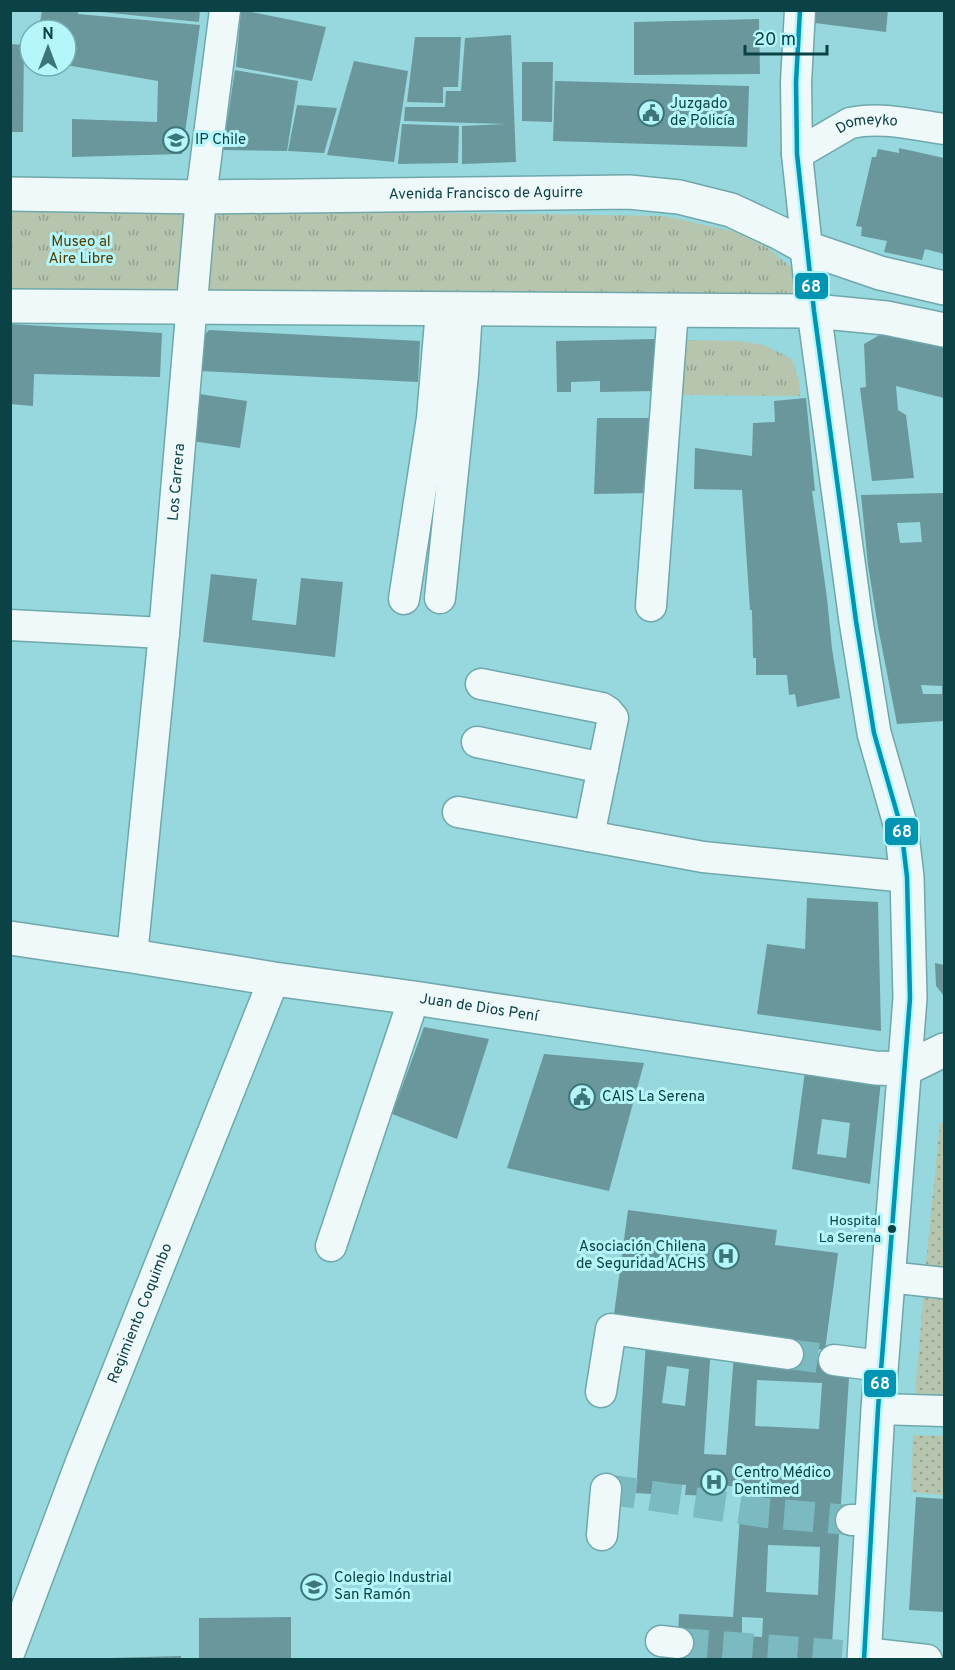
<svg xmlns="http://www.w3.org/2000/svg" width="955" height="1670" viewBox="0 0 955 1670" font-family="Overpass,sans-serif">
  <defs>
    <pattern id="grass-dots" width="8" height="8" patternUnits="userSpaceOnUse" patternTransform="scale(1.5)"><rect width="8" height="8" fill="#b6c5ae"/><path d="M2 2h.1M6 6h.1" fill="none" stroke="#92a28f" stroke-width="1.8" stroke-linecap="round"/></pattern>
    <pattern id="park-tufts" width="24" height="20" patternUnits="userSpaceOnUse" patternTransform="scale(1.5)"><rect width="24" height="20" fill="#b6c5ae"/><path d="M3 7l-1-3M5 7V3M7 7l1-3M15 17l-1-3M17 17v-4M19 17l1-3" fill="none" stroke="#92a28f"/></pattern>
  </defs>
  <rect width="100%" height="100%" fill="#97d8de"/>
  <g fill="url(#grass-dots)">
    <polygon points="940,1123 944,1123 944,1276 925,1273"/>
    <polygon points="924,1289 944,1291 944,1396 915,1394"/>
    <polygon points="913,1435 944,1436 944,1495 911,1492"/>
  </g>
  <g fill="url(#park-tufts)">
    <polygon points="11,206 665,216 735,232 768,248 798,273 802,302 11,293"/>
    <polygon points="680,340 739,341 764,345 792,359 799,380 800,396 678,395"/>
  </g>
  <g fill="#69979b" fill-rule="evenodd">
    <polygon points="42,10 79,10 78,14 200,25 182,154 72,157 72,119 157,122 158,81 66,65 66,30 39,30"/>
    <polygon points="101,10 200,10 199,22 101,12"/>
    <polygon points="241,10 326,27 312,81 236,67"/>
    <polygon points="816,10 888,10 886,32 815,23"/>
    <polygon points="759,19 760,74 634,75 634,22"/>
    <polygon points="511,35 516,162 462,164 462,126 506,124 404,121 405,107 445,107 446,91 461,91 465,38"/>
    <polygon points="415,37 461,37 458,87 443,87 443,103 407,102"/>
    <polygon points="10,44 24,45 23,132 10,132"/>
    <polygon points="354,61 408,71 394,162 327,155"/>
    <polygon points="522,62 553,62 552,122 522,121"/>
    <polygon points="235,70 298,81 287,151 223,150"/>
    <polygon points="555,81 749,86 747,147 553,141"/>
    <polygon points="297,105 337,108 324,153 288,151"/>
    <polygon points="402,124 459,126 458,163 398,164"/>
    <polygon points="899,148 944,158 944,254 925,249 922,260 884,252 887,241 861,236 862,227 856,226 872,157 876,157 878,149 899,153"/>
    <polygon points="10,324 162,333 160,377 34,374 33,406 10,404"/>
    <polygon points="209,330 420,341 418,382 200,371 201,339"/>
    <polygon points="883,333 944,348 944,398 896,386 898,410 906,415 914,478 872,481 860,388 866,387 864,344"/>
    <polygon points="656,339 656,391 600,392 600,381 571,382 571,392 557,392 556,341"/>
    <polygon points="199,394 247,401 240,448 192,441"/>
    <polygon points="806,398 815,491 812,491 827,598 832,649 840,698 797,707 795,694 789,695 787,675 756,675 756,658 753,658 752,610 750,610 742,490 694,489 695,448 752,456 753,423 775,422 774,401"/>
    <polygon points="597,418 653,418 650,493 594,494"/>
    <path d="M 944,493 L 944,721 L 897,724 L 878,627 L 868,565 L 861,495 ZM 920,522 L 922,542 L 900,543 L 897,523 ZM 921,685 L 942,686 L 942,694 L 923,694 Z"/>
    <polygon points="211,574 257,579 252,620 296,625 301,578 343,582 335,657 203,642"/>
    <polygon points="807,898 878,902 881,1031 757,1014 767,944 805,949"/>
    <polygon points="935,963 944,965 944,996 936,986"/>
    <polygon points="424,1027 489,1039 457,1139 392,1114"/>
    <polygon points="544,1054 644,1063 609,1191 507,1168"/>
    <path d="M 805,1071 L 881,1081 L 870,1184 L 792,1169 ZM 822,1119 L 850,1123 L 846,1158 L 817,1154 Z"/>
    <polygon points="628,1210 777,1230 775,1245 838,1253 825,1350 613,1322"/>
    <path d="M 646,1341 L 711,1345 L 704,1454 L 726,1455 L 734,1354 L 850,1362 L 831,1660 L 677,1660 L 679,1614 L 733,1617 L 742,1487 L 717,1485 L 716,1496 L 685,1495 L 686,1485 L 668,1484 L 667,1495 L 636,1493 ZM 667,1366 L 689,1369 L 685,1406 L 662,1403 ZM 757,1380 L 822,1383 L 819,1429 L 755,1426 ZM 768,1545 L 820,1547 L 818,1595 L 766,1592 ZM 742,1617 L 763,1618 L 762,1637 L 742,1636 Z"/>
    <polygon points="916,1497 944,1499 944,1612 909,1610"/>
    <polygon points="291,1617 291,1660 199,1660 199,1618"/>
    <polygon points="181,1656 181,1660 110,1660 110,1658"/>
  </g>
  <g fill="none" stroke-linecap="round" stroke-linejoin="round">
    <g stroke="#7bbac0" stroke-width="30" stroke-dasharray="30 15" stroke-linecap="butt">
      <polyline points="788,1354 834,1360"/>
      <polyline points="606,1489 766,1513 851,1520"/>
      <polyline points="678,1643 842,1655"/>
    </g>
    <g stroke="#6fa7ab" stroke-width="33">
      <g id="minor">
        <polyline points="800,10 796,82 797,154 807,248"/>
        <path id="s1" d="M 797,154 L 850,123 C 881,116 914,125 944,129"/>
        <polyline points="440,598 463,374 467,310"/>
        <polyline points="404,599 432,418 441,310"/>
        <polyline points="651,606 673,310"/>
        <polyline points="10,625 164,633"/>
        <polyline points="481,684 602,708 608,712 613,718 589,836"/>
        <polyline points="477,742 603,768"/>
        <polyline points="458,812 703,857 907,877"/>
        <path id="s2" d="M 132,956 L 164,633 L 201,197 L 225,10"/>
        <polyline points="331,1246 414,998"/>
        <polyline points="888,1277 944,1283"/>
        <polyline points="834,1360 881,1366"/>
        <polyline points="601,1392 611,1329 788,1354"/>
        <polyline points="878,1409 944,1411"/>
        <polyline points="851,1520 872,1520"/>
        <polyline points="602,1535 606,1489"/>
        <polyline points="661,1641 678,1643"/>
        <path id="s3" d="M 10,1651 L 81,1462 L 274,979"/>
        <polyline points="864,1653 927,1660"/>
      </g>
    </g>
    <g stroke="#6fa7ab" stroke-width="36">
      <g id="major">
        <path id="s4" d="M 10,194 L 201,197 L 629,192 L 679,197 L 731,210 L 780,233 L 807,248 L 880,273 L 944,288"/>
        <polyline points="807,248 814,311 856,621 874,733 901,827 907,877 910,998 878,1409 864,1660"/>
        <polyline points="10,306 814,311 886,318 944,330"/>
        <path id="s5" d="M 10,938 L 132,956 L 274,979 L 414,998 L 875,1068 L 905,1069 L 944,1050"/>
      </g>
    </g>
    <use href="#minor" stroke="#eff9fa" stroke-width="30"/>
    <use href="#major" stroke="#eff9fa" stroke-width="33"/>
    <g stroke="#b5f6fb" stroke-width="9">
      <polyline id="bus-1" points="800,10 796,82 797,154 814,311 856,621 874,733 901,827 907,877 910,998 878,1409 864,1660"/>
    </g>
    <use href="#bus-1" stroke="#0294b3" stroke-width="4.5"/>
  </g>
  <defs>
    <g id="civic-ring" transform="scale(1.35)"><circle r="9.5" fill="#b5f6fb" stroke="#3c767b" stroke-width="1.5"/><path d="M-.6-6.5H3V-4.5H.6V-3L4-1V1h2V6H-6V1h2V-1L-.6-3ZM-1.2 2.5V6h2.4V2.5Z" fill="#3c767b"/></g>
    <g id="university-ring" transform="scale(1.35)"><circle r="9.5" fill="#b5f6fb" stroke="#3c767b" stroke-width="1.5"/><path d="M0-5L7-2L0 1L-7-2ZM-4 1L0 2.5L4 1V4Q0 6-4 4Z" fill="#3c767b"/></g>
    <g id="hospital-ring" transform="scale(1.35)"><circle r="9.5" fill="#b5f6fb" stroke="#3c767b" stroke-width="1.5"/><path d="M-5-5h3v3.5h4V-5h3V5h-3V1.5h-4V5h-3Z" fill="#3c767b"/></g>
    <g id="school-ring" transform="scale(1.35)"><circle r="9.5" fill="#b5f6fb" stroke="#3c767b" stroke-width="1.5"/><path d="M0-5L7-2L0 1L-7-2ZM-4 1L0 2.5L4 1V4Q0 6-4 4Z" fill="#3c767b"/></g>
  </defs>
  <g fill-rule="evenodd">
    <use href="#civic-ring" x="651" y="113"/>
    <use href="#university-ring" x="176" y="140"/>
    <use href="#civic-ring" x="582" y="1097"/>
    <use href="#hospital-ring" x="726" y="1256"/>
    <use href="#hospital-ring" x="714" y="1482"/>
    <use href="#school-ring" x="314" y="1587"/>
  </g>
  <circle fill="#0b4246" stroke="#b5f6fb" stroke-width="2" cx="892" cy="1229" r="5"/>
  <g text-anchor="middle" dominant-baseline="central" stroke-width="6" stroke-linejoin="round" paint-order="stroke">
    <g font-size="14" fill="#0b4246" stroke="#b5f6fb" text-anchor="end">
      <text x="881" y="1221">Hospital<tspan x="881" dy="17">La Serena</tspan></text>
    </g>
    <g font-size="15" fill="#0b4246" stroke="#b5f6fb" text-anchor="start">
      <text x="670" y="104">Juzgado<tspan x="670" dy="17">de Policía</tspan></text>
      <text x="195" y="140">IP Chile</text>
      <text x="602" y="1097">CAIS La Serena</text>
      <text x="706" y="1247" text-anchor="end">Asociación Chilena<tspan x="706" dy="17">de Seguridad ACHS</tspan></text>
      <text x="734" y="1473">Centro Médico<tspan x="734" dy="17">Dentimed</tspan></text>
      <text x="334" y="1578">Colegio Industrial<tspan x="334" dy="17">San Ramón</tspan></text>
    </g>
    <g font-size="15" fill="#0b4246" stroke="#b5f6fb">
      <text stroke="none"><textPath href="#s1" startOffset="78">Domeyko</textPath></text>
      <text stroke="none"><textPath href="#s4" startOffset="476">Avenida Francisco de Aguirre</textPath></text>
      <text stroke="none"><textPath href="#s2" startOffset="476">Los Carrera</textPath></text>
      <text stroke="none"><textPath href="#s5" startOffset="474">Juan de Dios Pení</textPath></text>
      <text stroke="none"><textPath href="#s3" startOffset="362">Regimiento Coquimbo</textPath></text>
    </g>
    <g font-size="15" fill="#563d01" stroke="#b5f6fb">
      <text x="81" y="242">Museo al<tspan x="81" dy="17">Aire Libre</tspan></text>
    </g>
  </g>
  <g stroke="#b5f6fb" stroke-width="2">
    <rect x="794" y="272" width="35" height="28" rx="6" fill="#0294b3"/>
    <rect x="884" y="817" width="35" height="29" rx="6" fill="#0294b3"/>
    <rect x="863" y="1369" width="34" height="29" rx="6" fill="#0294b3"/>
  </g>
  <g font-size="16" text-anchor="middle" font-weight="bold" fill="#fff">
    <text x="811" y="292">68</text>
    <text x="902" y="837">68</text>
    <text x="880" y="1389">68</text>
  </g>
  <rect width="955" height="1670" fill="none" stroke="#0b4246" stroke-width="24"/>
  <g transform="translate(48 48)"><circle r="28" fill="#b5f6fb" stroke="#71aeb3" stroke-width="1.5"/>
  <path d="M0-4.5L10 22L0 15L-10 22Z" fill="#3c767b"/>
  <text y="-9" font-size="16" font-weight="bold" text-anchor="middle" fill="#0b4246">N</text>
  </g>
  <path d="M745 45v9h82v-9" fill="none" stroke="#0b4246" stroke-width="3"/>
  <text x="754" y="45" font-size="18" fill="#0b4246" stroke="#b5f6fb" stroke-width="4.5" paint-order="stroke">20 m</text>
</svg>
